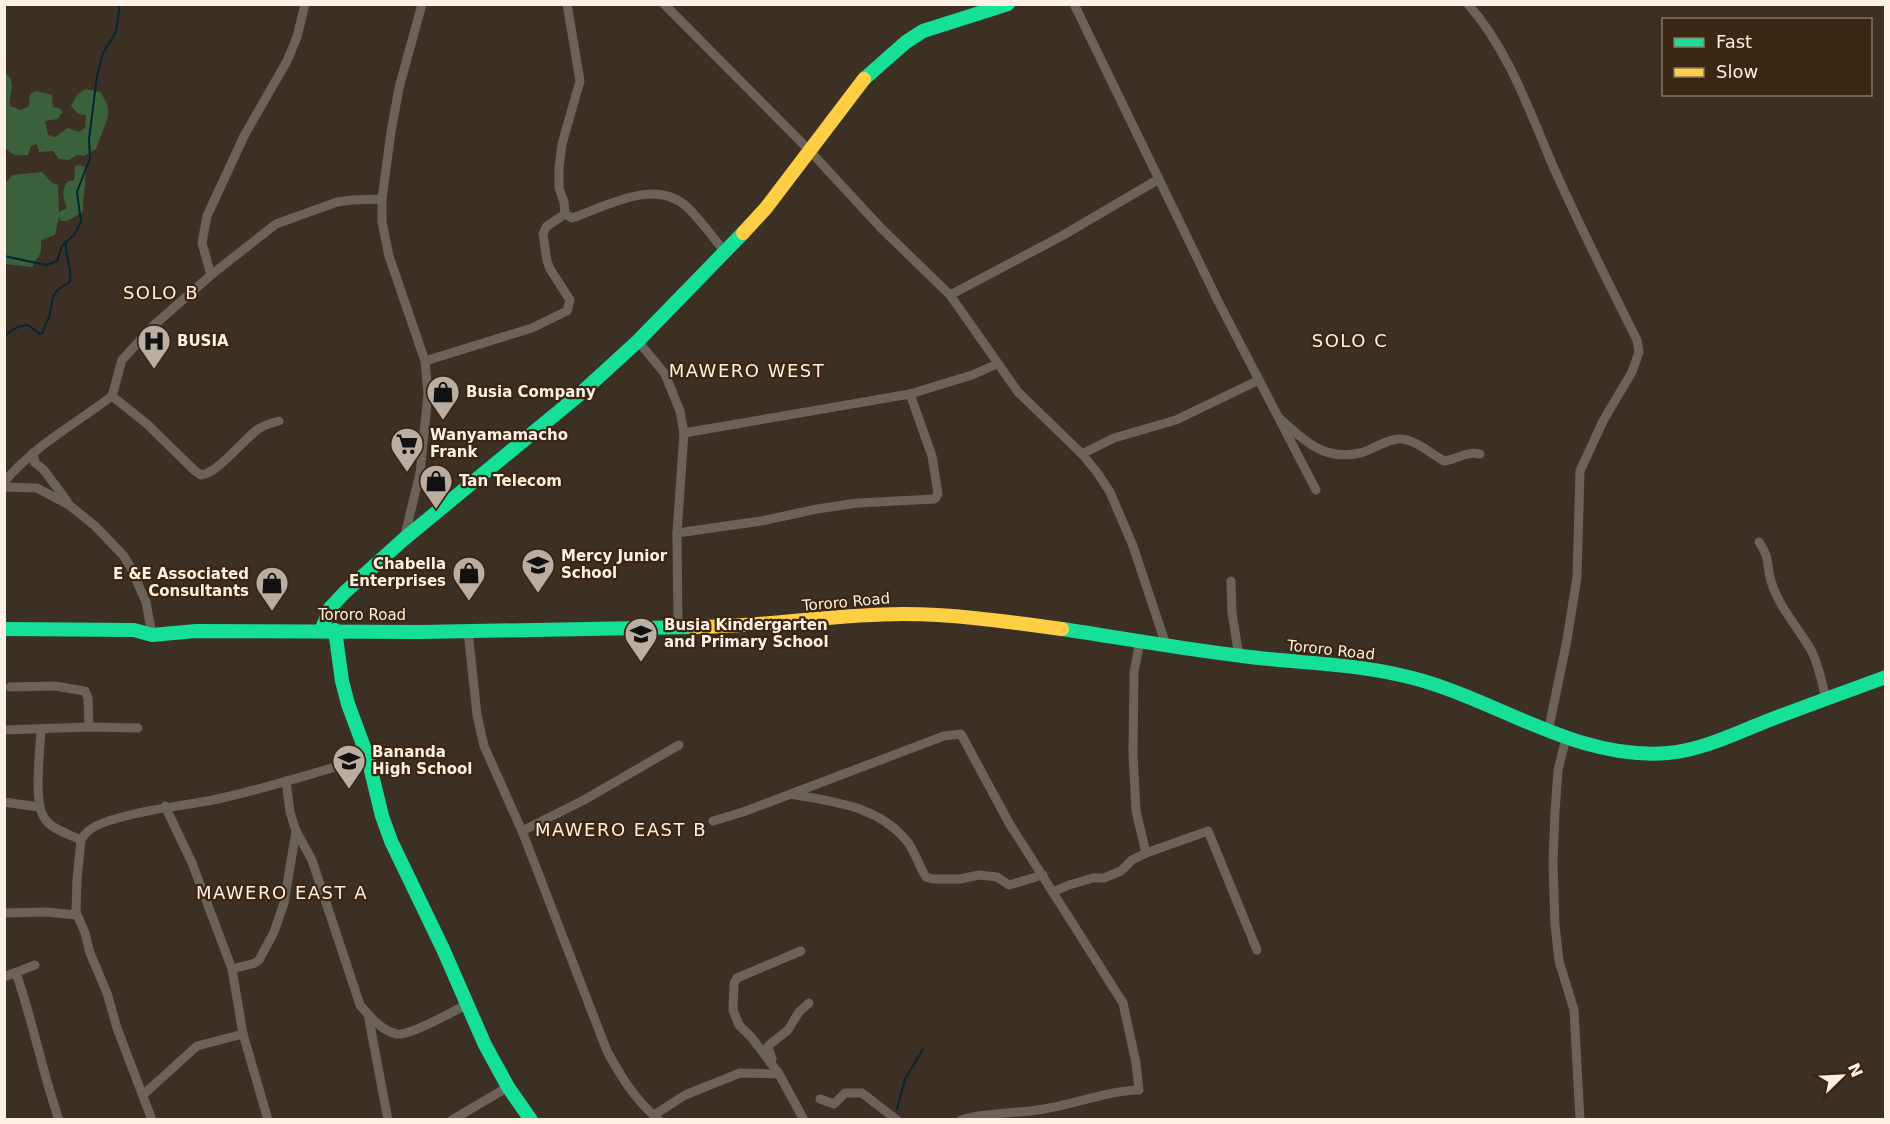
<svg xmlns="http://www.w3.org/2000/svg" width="1890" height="1124" viewBox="0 0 1890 1124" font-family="'DejaVu Sans',sans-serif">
  <rect width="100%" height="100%" fill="#3c3025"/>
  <g fill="#3a613b">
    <path d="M 5,73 C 18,83 8,94 10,106 L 21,110 L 29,106 L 30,94 L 36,91 L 52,95 L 53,107 L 58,108 L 63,111 L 58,119 L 45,121 L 48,135 L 55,137 L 68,128 L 79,132 L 85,128 L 86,115 L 78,114 L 71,106 L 77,95 L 85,89 L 101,92 L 108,107 L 108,117 L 96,149 L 84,156 L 77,155 L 69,160 L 59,159 L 53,151 L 39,152 L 37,144 L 31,146 L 28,155 C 17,156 12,156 5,147 Z"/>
    <path d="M 80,165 L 85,167 C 87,182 82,197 83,212 L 67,221 L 61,221 L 59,217 L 55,235 L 41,240 L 41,252 L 32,267 L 5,264 L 5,184 L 12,175 L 42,172 L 52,183 L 58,185 L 59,212 L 67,208 C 63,199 61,191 67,182 L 74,180 L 75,166 Z"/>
  </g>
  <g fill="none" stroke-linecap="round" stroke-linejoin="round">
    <g stroke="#052530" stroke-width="2">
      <polyline points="4,256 46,265 57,261 62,246 65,243"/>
      <path d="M 4,337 C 11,330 18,325 28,325 L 40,334 L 43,332 C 44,325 49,320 50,314 C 53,294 52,292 70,282 C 72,268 65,256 66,242 L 74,235 L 81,222 L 77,192 L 90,158 L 89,139 L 97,76 L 103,53 L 116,32 L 120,4"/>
      <polyline points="4,373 4,390"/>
      <polyline points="897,1109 905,1079 923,1049"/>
    </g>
    <g stroke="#6b625a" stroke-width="9">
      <path d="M 567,4 L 580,81 L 562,144 L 559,168 L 559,188 L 564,202 L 565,214 L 572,218 C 605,207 655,177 687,207 C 701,220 713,238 726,253"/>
      <polyline points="664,4 808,149 881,228 950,295 1018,392 1082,454 1096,471 1110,492 1133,546 1166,645"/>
      <polyline points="1074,4 1218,301 1316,490"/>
      <path d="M 1468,4 C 1509,51 1529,110 1553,166 C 1579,225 1608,282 1637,340 L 1639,352 L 1632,372 L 1603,421 L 1580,471 L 1577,577 L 1567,640 L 1548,732"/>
      <polyline points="211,275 202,243 207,216 244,136 287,61 297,37 305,4"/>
      <polyline points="950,295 1060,237 1159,179"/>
      <polyline points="638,341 665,374 680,411 684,433"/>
      <polyline points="425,361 532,328 567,311 570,300 550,269 547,261 543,234 546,227 565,214"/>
      <polyline points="112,396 122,360 153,326 211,275 276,224 337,202 352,200 382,199"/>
      <path d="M 1280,419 C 1305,441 1323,461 1360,453 C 1373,450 1386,439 1399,439 C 1416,439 1431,454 1444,461 C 1458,459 1466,451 1480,454"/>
      <polyline points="33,453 35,463 43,469 67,501"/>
      <polyline points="1082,454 1114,438 1176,420 1259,380"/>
      <path d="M 4,482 C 36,444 74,425 112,396 L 147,424 L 194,470 L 201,475 C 219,472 242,441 257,430 C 263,425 271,423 279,421"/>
      <polyline points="4,487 37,488 69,505 94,525 123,555 130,566 146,602 152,635"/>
      <polyline points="677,533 761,521 817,509 858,503 935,499 938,494 932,456 910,394"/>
      <polyline points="404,539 420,473 428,394 425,361 389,256 382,222 382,199 391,132 399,88 422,4"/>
      <path d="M 1759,542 C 1771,559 1766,565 1771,581 C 1778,606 1798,627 1811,650 C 1819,665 1822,683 1826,699"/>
      <polyline points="1231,581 1232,613 1239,656"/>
      <polyline points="678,627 677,533 684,433 910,394 972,375 997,364"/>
      <path d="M 468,631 L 477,715 L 484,746 L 522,831 L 607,1051 C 621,1077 636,1101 659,1120"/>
      <polyline points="10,687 55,686 85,691 88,698 89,727"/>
      <polyline points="4,730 89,727 138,728"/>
      <path d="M 41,730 C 40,751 33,804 45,819 C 53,830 69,834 81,840 C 88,827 102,823 115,819 C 150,808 186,806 222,798 C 271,787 319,771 368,758"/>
      <polyline points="1566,738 1558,770 1555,812 1553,862 1555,925 1559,961 1574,1010 1580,1120"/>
      <path d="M 791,794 C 832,802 877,805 906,840 C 915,850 918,865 926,877 L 933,879 L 960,879 L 979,875 L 997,877 L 1009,885 L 1043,875"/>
      <polyline points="4,802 39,807"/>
      <polyline points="165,806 192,863 232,969 243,1034 268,1120"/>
      <path d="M 713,821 L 743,812 L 944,736 L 961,734 L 1009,823 L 1123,1003 L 1136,1063 L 1139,1090 C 1106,1091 1076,1104 1044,1109 C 1016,1114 987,1112 961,1120"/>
      <path d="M 296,831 L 312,860 L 360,1005 C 370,1017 382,1031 397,1034 C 409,1036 455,1011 467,1004"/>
      <polyline points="522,831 584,800 679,745"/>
      <polyline points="81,840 77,880 76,912 85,933 90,953 107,993 117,1028 152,1120"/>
      <polyline points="1146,853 1208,831 1257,950"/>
      <polyline points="1053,892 1069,885 1093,878 1104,878 1121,871 1132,860 1146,853 1136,811 1133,754 1134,672 1140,641"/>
      <polyline points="4,913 46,912 77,915"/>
      <polyline points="801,951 737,978 734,983 733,1010 739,1025 752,1038 779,1074 804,1120"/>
      <polyline points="232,969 255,963 259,960 274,932 284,903 296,831 290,812 286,781"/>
      <path d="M 16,973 C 33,1021 42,1071 59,1120"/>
      <polyline points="4,977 35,965"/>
      <polyline points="368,1014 388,1120"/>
      <polyline points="772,1059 768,1046 788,1030 799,1012 809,1003"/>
      <polyline points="144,1094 197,1046 243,1034"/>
      <polyline points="820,1099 834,1104 845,1093 862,1093 897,1120"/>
      <polyline points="654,1115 685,1095 740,1073 779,1074 777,1071"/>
      <polyline points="452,1120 508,1087"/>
    </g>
    <g stroke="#16e098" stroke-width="14">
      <polyline points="864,79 906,42 923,31 1008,4"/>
      <polyline points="4,629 134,630 152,635 196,631 421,632 694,627"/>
      <path d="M 1062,629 C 1122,638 1182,649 1242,656 C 1294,663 1348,663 1400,675 C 1491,694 1571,761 1668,753 C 1701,750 1732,735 1762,723 C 1803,707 1845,692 1886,677"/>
      <polyline points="335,630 342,681 348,704 368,758 382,816 391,841 443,949 485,1045 508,1087 531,1120"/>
      <polyline points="321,631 330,608 345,592 404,539 580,394 638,341 743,233"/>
    </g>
    <g stroke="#ffcf43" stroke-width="14">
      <polyline points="743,233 766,208 864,79"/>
      <path d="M 694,627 C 764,627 833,614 903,614 C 956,614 1010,622 1062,629"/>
    </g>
  </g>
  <defs>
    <g id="hospital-pin" transform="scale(1.725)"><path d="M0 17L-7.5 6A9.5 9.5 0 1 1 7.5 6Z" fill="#baada1" stroke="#3a2612"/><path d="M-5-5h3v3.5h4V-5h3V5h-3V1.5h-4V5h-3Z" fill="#111"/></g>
    <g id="shop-pin" transform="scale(1.725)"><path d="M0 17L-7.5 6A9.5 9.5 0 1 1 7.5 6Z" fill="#baada1" stroke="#3a2612"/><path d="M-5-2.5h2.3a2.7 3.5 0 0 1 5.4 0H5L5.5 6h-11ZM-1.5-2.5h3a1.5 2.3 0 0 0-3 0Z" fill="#111"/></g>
    <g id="supermarket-pin" transform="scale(1.725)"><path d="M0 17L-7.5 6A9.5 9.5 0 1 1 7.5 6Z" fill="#baada1" stroke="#3a2612"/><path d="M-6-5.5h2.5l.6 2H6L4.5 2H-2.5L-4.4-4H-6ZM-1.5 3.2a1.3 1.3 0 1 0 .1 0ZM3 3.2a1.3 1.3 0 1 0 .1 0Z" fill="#111"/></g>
    <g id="school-pin" transform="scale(1.725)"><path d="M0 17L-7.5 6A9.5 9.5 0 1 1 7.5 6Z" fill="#baada1" stroke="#3a2612"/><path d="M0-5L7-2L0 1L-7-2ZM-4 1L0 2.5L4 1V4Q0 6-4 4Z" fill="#111"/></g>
  </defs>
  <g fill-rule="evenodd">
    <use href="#hospital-pin" x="154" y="341"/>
    <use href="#shop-pin" x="443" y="392"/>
    <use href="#supermarket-pin" x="407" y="444"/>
    <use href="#shop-pin" x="436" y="481"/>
    <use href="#school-pin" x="538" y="565"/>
    <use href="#shop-pin" x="469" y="573"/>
    <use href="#shop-pin" x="272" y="583"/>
    <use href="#school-pin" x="641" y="634"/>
    <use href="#school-pin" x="349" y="761"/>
  </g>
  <g text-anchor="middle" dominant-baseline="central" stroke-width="4.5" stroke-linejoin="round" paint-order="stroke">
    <g font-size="15" font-weight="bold" fill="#fef0e4" stroke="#3a2612" text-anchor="start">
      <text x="177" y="341">BUSIA</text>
      <text x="466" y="392">Busia Company</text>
      <text x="430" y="435">Wanyamamacho<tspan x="430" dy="17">Frank</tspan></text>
      <text x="459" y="481">Tan Telecom</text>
      <text x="561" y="556">Mercy Junior<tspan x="561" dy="17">School</tspan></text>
      <text x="446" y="564" text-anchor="end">Chabella<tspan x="446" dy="17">Enterprises</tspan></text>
      <text x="249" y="574" text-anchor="end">E &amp;E Associated<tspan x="249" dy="17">Consultants</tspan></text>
      <text x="664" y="625">Busia Kindergarten<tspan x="664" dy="17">and Primary School</tspan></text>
      <text x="372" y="752">Bananda<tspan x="372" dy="17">High School</tspan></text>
    </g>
    <g font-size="15" fill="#fef0e4" stroke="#3a2612">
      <text transform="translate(846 602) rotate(-5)">Tororo Road</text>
      <text x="362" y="615">Tororo Road</text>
      <text transform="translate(1331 650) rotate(6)">Tororo Road</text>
    </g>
    <g font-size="18" letter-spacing="1.5" fill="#fef0e4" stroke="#3a2612">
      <text x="161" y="292">SOLO B</text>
      <text x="1350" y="340">SOLO C</text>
      <text x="747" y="370">MAWERO WEST</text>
      <text x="621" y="829">MAWERO EAST B</text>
      <text x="282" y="892">MAWERO EAST A</text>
    </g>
  </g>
  <rect width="1890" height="1124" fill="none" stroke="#fef0e4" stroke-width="12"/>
  <rect x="1662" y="18" width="210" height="78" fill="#3a2612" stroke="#887766" stroke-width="1.5"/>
  <rect x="1674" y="38" width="30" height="9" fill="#16e098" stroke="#887766" stroke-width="1.5"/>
  <text x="1716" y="48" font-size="18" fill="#fef0e4">Fast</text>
  <rect x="1674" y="68" width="30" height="9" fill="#ffcf43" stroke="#887766" stroke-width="1.5"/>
  <text x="1716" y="78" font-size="18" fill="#fef0e4">Slow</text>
  <g transform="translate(1842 1076) rotate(66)" stroke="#3a2612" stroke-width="4.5" paint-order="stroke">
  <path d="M0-4.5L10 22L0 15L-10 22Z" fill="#fef0e4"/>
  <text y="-9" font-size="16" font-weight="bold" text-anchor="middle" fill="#fef0e4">N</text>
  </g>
</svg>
